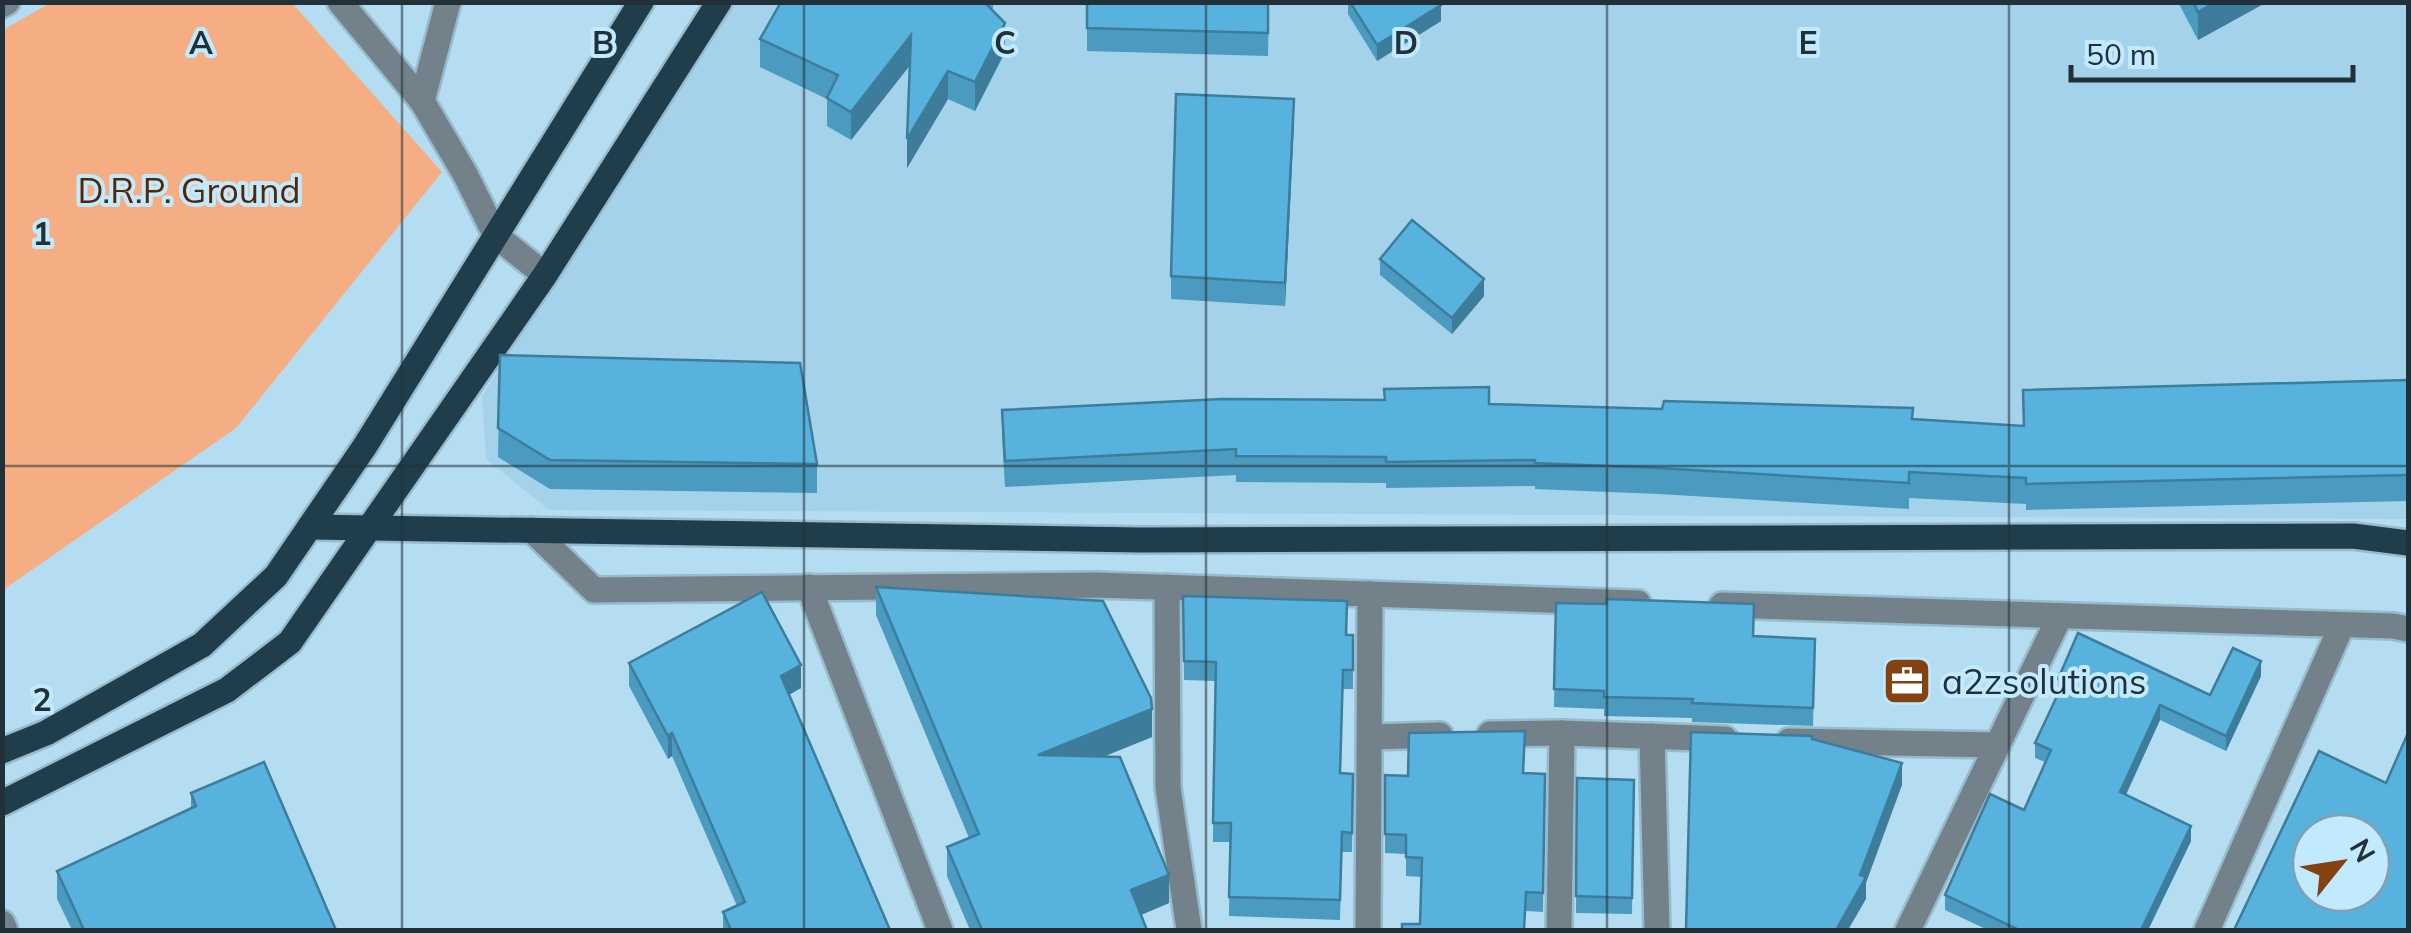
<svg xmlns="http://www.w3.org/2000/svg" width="2411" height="933" viewBox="0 0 2411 933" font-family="Mulish,sans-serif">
  <rect width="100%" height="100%" fill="#b5ddf1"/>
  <polygon fill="#a3d2ea" points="732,3 2408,3 2408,519 549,510 486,459 482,396"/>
  <polygon fill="#f5ad84" points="52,2 292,3 442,172 236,428 3,590 3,30"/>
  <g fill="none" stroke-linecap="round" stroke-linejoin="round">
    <g stroke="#98bbcc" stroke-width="30">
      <g id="minor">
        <polyline points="340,2 422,101 465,174 496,236 545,275"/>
        <polyline points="2,5 7,2"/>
        <polyline points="422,101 448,2"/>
        <polyline points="532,530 594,590 1096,585 1638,603"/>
        <polyline points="809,587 940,930"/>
        <polyline points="1167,587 1168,788 1189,930"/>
        <polyline points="1722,605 2393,626 2408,629"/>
        <polyline points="1490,734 1562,733 1725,739"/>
        <polyline points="1652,736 1657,930"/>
        <polyline points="1370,737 1440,735"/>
        <polyline points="1789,741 1997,745"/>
        <polyline points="2,923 5,930"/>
        <polyline points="1368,930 1370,594"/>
        <polyline points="1559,930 1562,733"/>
        <polyline points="1908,930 2060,616"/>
        <polyline points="2207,930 2342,625"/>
      </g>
    </g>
    <g stroke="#98bbcc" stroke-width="30">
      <g id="major">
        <polyline points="310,527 1141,540 2353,536 2408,543"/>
        <polyline points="2,751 46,733 202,645 276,576 365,446 641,2"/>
        <polyline points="2,803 227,690 290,642 545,275 719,2"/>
      </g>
    </g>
    <use href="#minor" stroke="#72818a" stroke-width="25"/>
    <use href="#major" stroke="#203d4b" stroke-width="25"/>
  </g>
  <g fill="#4b9abf">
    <polygon points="993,2 993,11 1005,52 975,111 948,99 907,168 910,65 851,140 827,126 827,99 760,67 760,39"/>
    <polygon points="1087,2 1269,2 1268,56 1087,51"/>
    <polygon points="1348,2 1440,2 1441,21 1377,61 1348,14"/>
    <polygon points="2178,2 2267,2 2198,40"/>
    <polygon points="1294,122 1285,306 1171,299 1171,276"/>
    <polygon points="1380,259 1484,296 1452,334 1380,275"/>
    <polygon points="500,355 817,464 817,493 550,489 498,457"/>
    <polygon points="2408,380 2408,501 2026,510 2026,504 1909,498 1909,509 1659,494 1535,489 1535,486 1386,488 1386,483 1236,482 1236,475 1005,487 1002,436 1002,410 1489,404 1913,419 2023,426 2023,390"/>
    <polygon points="876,587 1152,737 1105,756 1169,903 1141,915 1147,930 970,930 947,876 947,847 969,838 876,615"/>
    <polygon points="1183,596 1353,635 1353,689 1343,689 1340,773 1353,774 1352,852 1342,852 1340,920 1229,916 1230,842 1213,842 1215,681 1184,680"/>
    <polygon points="1556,603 1754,637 1815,639 1813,726 1692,722 1692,718 1604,716 1604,709 1554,707"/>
    <polygon points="629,663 801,688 789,695 890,930 723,930 723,912 737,906 672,756 668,759 629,686"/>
    <polygon points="2261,676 2226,751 2160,720 2126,795 2191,841 2148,930 1988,930 1945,910 1945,895 2024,810 2045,762 2035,758 2035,743 2058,694 2058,679 2210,695"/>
    <polygon points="1524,773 1545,774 1543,912 1526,911 1420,924 1422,877 1406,876 1406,854 1385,853 1385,775"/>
    <polygon points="1577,778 1634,780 1632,914 1576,913"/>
    <polygon points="191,793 336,930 72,930 57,899 57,871 191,809"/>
  </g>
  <g fill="#3d7d9b">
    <polygon points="2215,2 2267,2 2198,40 2198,12"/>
    <polygon points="1441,5 1441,21 1377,61 1377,45"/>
    <polygon points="1005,23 1005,52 975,111 975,82"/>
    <polygon points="911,35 911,64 851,140 851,112"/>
    <polygon points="948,71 948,99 907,168 907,139"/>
    <polygon points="1294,99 1294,122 1285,306 1285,283"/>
    <polygon points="1484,279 1484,296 1452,334 1452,318"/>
    <polygon points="2261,661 2261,676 2226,751 2226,736"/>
    <polygon points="801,665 801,688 781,699 781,676"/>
    <polygon points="2160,705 2160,720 2120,807 2120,792"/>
    <polygon points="1152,709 1152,737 1038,783 1038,755"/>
    <polygon points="672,733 672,756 668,759 668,736"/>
    <polygon points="1902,763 1902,785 1866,883 1866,899 1848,930 1836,930 1860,875"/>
    <polygon points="2191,826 2191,841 2148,930 2141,930"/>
    <polygon points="1169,875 1169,903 1131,919 1131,890"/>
  </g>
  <g fill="#57b3de" stroke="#3d7d9b" stroke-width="2.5" fill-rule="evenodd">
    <polygon points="781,2 988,2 987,5 1005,23 975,82 948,71 907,139 911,35 851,112 827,98 838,75 760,39"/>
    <polygon points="1087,2 1268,2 1268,33 1087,28"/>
    <polygon points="1350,2 1440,2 1441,5 1377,45"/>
    <polygon points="2193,2 2215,2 2198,12"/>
    <polygon points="1176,94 1294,99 1285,283 1171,276"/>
    <polygon points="1412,220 1484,279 1452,318 1380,259"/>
    <polygon points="500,355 800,363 817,464 550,460 498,428"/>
    <polygon points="2408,380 2408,475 2026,484 2026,478 1909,472 1909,483 1659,468 1535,463 1535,460 1386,462 1386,457 1236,456 1236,449 1005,461 1002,410 1222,399 1385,400 1384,389 1489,387 1489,404 1662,409 1664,401 1913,408 1912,419 2024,426 2023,390"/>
    <polygon points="876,587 1103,601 1151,698 1152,709 1038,755 1120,757 1169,875 1131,890 1147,930 982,930 947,847 979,834"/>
    <polygon points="762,592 801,665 781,676 890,930 731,930 723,912 745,902 672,733 668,736 629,663"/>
    <polygon points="1183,596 1347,601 1346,635 1353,635 1353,670 1343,670 1340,773 1353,774 1352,833 1342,832 1340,900 1229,897 1231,823 1213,823 1216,662 1184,661"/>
    <polygon points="1606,599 1754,604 1753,636 1815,639 1813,708 1692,703 1693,699 1604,697 1604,691 1554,689 1556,603 1606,604"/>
    <polygon points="2078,633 2210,695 2233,648 2261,661 2226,736 2160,705 2120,792 2191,826 2141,930 2019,930 1945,895 1990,794 2024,810 2051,750 2035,743 2064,681 2058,679"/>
    <polygon points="1525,731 1523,773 1545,774 1543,893 1526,892 1524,930 1402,930 1402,924 1420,924 1422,858 1406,857 1406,835 1385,834 1385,775 1408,776 1409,733"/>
    <polygon points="1691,732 1812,736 1812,739 1902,763 1860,875 1866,877 1836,930 1686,930"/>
    <path d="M 2408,733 L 2408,930 L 2234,930 L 2319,751 L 2386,783 ZM 2311,833 L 2371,833 L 2371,893 L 2311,893 Z"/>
    <polygon points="264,762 336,930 84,930 57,871 196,806 191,793"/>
    <polygon points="1577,778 1634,780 1632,898 1576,896"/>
  </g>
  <path fill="none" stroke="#223139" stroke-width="2.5" stroke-opacity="0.55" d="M 402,2 L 402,930M 804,2 L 804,930M 1206,2 L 1206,930M 1607,2 L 1607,930M 2009,2 L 2009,930M 2,466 L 2408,466"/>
  <defs>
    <g id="office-square" transform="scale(2.5)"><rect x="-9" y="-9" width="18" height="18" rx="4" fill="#844111" stroke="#c2eaff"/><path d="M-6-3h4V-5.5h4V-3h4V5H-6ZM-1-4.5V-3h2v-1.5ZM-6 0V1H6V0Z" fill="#fff"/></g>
  </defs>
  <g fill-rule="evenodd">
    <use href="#office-square" x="1907" y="681"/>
  </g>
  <g text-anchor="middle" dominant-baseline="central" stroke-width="8" stroke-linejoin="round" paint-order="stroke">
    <g font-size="35" fill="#562604" stroke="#c2eaff">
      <text x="189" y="190">D.R.P. Ground</text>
    </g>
    <g font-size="35" fill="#223139" stroke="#c2eaff" text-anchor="start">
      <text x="1942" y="681">a2zsolutions</text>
    </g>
  </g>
  <g font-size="32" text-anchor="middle" font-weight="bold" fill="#223139" stroke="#c2eaff" stroke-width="8" stroke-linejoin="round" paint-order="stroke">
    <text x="201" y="54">A</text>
    <text x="603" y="54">B</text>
    <text x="1005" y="54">C</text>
    <text x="1406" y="54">D</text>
    <text x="1808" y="54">E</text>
    <text x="42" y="245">1</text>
    <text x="42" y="711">2</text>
  </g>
  <rect width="2411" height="933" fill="none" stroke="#223139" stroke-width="10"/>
  <g transform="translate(2341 863) rotate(60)"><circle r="48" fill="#c2eaff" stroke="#82a0b0" stroke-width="2.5"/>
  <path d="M0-8L18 38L0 25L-18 38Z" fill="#844111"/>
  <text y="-15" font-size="28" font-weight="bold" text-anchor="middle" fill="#223139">N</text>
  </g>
  <path d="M2071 65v15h282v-15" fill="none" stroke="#223139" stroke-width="5"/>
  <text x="2086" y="65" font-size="30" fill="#223139" stroke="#c2eaff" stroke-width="8" paint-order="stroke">50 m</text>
</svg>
